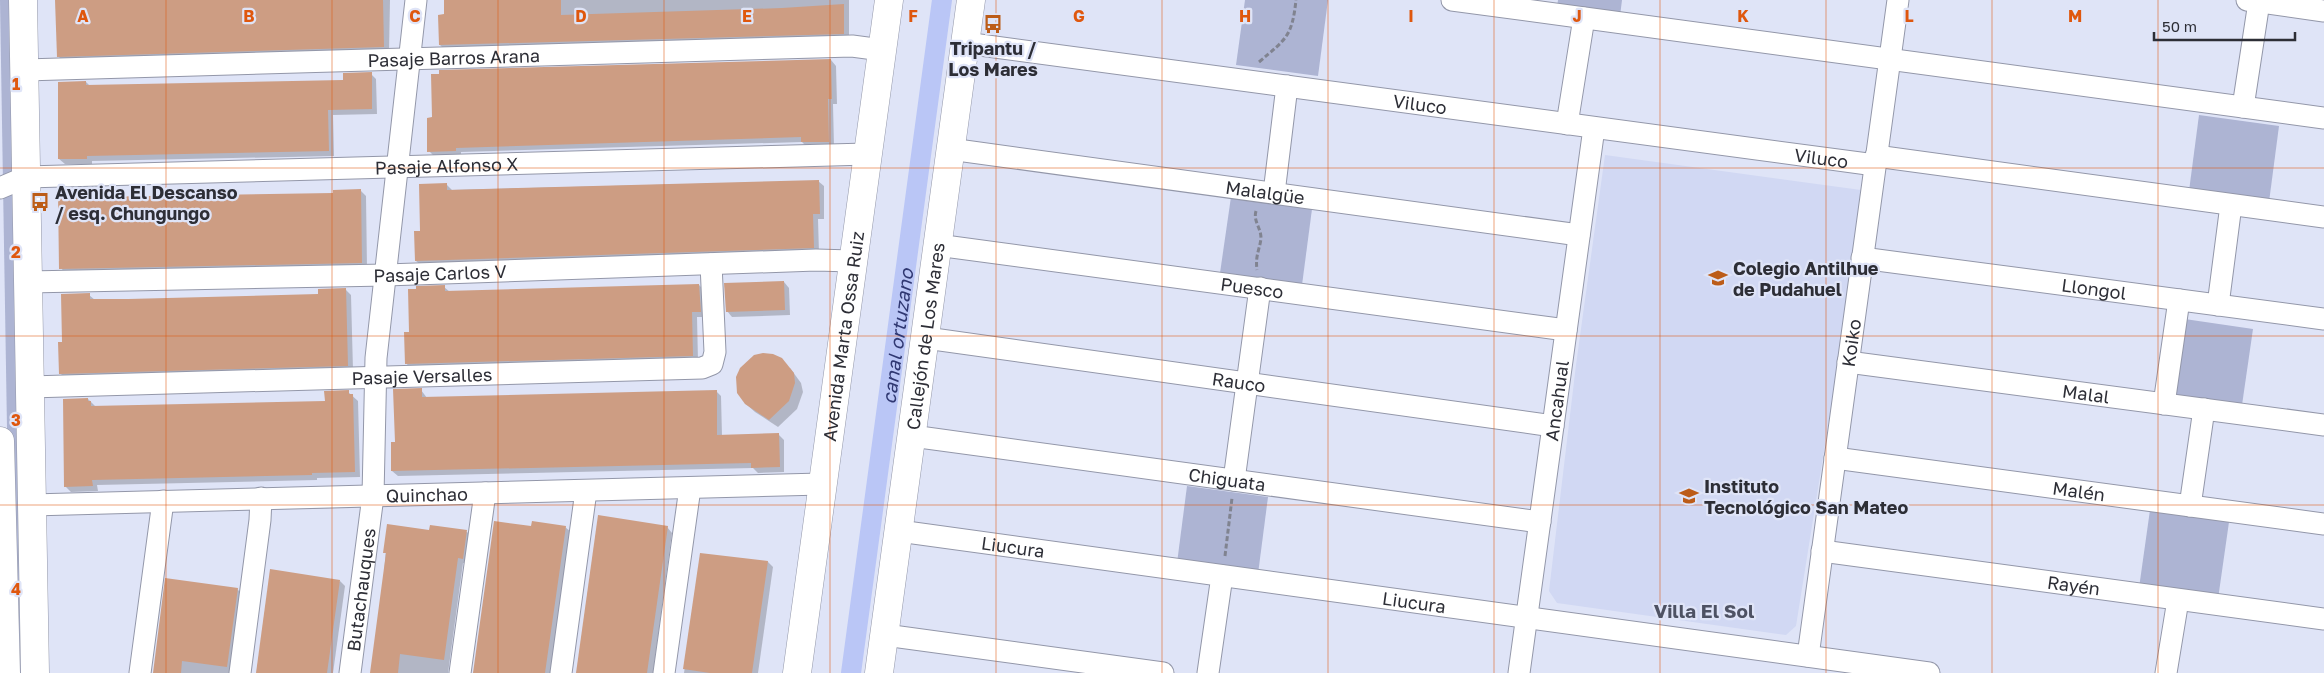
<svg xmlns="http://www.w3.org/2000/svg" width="2324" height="673" viewBox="0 0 2324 673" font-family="'Golos Text',sans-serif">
  <rect width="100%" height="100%" fill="#dfe4f7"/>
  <polygon fill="#d1d8f3" points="1605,155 1861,190 1832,401 1796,626 1786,635 1557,603 1549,591 1576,365"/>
  <g fill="#adb4d3">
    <polygon points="0,0 11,0 23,673 11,673"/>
    <polygon points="1245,0 1328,0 1318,76 1236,65"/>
    <polygon points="1558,0 1622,0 1620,16 1557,7"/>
    <polygon points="2199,115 2279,126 2269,202 2189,191"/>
    <polygon points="1231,197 1312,209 1302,285 1220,273"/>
    <polygon points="2171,317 2253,329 2242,405 2161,395"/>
    <polygon points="1187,486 1268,497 1258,574 1177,563"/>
    <polygon points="2150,510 2229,522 2218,599 2139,588"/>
  </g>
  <g fill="#0003">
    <polygon points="57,0 390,0 389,52 63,61 58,56"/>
    <polygon points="445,0 853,0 849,0 849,39 445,50 440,45 445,16"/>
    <polygon points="831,60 836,66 837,104 833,104 834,147 807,147 802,142 461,152 461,156 434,156 429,151"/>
    <polygon points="371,74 376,79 377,114 333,115 334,156 92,161 92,164 65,164 59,159 86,82 90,86 344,81"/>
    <polygon points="818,181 824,186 824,219 818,219 819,253 422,266 416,261 421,232 447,185 452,190"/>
    <polygon points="361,191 366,196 367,268 66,274 61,268 86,194 91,199 334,194"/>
    <polygon points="784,282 789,288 790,315 732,317 727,311"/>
    <polygon points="699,285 704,290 706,317 697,317 698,361 411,369 406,363 410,333 444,287 450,292"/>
    <polygon points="346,290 351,295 353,370 66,379 60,373 63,343 89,295 95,300 319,296"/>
    <polygon points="790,368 801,383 803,392 797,409 778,427 755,412 746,404"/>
    <polygon points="421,390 427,398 716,391 721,396 722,436 778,434 784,440 784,472 758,473 753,468 398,476 392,471 396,444"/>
    <polygon points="348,392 358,401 360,477 317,478 317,480 97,485 98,491 71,492 65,486 88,399 96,407 326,403"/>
    <polygon points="388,525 430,531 467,532 472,537 468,564 463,563 448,673 371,673 383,585"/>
    <polygon points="533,527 565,527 571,532 551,673 473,673"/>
    <polygon points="667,527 672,533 653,673 577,673"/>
    <polygon points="701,554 768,562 773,567 758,673 684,673"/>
    <polygon points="340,581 345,586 333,673 257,673"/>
    <polygon points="237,589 243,595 232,673 153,673"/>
  </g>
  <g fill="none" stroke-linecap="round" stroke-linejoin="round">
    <path stroke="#bac6f6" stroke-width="20" id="s1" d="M 851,673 L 942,0"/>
  </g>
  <g fill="#cd9d83">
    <polygon points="55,0 383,0 384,47 57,57"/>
    <polygon points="444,0 561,0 561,15 782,8 844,4 844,34 439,45 438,15 444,14"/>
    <polygon points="831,59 832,99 828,99 829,142 801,142 801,137 740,139 456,148 456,151 427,152 427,118 432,117 431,74 439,74 439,70"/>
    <polygon points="372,72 372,109 328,110 329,151 87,156 87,159 58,159 58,82 86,81 86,85 293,81 343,80 343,73"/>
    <polygon points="819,180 820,214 813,214 814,248 415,261 414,231 420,231 419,184 447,183 447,190"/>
    <polygon points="361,189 362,263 59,269 58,193 87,192 87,197 333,193 333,190"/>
    <polygon points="784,281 785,310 726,312 724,283"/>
    <polygon points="699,284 701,312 692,312 693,356 405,364 404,332 409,332 408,289 416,289 416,286 445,285 445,291"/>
    <polygon points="346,288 348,366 59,374 58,342 62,342 61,294 90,293 90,299 128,299 318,294 318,289"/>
    <polygon points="763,353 773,354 782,358 794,373 795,383 789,401 769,420 745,404 737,393 736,377 740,368 754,355"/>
    <polygon points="422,388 422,397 717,390 717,435 779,433 780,467 751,468 751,463 391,471 391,442 395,442 393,389"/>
    <polygon points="349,390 349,394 353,394 355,472 312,473 312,475 92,480 93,486 64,487 63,399 88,398 88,401 91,401 91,406 325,401 324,391"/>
    <polygon points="598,515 668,526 647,673 576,673"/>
    <polygon points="494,521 531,526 532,521 566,526 545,673 473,673"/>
    <polygon points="387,524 429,530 430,525 467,530 463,559 458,558 444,660 400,654 398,673 370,673 386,553 383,553"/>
    <polygon points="700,553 768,561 752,673 710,673 683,669"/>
    <polygon points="270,569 340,580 327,673 256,673"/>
    <polygon points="165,578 238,588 227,667 182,661 181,673 153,673"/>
  </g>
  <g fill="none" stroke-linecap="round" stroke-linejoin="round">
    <g stroke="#9397a9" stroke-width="23">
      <g id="street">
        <polyline points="1452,0 2324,118"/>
        <polyline points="2247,0 2324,11"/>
        <path id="s2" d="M 965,43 L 1875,165"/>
        <path id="s3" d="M 25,70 L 852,46 L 882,50"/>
        <polyline points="2243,107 2259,2"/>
        <polyline points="1567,124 1584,18"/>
        <path id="s4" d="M 950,149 L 1579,235"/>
        <polyline points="1876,156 2324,217"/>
        <path id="s5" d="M 0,188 L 26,177 L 867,154"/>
        <polyline points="1274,193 1287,86"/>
        <path id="s6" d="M 937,245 L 1566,330"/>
        <path id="s7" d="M 1862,258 L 2324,319"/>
        <path id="s8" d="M 28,282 L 386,275 L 816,260 L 852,261"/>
        <polyline points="2218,305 2231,205"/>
        <path id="s9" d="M 926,338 L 1553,426"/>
        <path id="s10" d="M 1848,362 L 2324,425"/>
        <path id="s11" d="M 30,387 L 702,368 L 712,364 L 715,352 L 711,264"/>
        <polyline points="2164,404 2179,300"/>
        <path id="s12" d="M 912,436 L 1540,522"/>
        <path id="s13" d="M 1835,458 L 2324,524"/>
        <polyline points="1234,480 1260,288"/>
        <path id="s14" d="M 32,505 L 822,484"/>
        <polyline points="2190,506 2204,409"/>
        <path id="s15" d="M 899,531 L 1929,673"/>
        <path id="s16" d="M 1822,551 L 2324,619"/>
        <polyline points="885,635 1163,673"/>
        <path id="s17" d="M 1808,656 L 1898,0"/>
        <polyline points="140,673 163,501"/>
        <polyline points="240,673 260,520 261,498"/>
        <path id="s18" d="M 350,673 L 373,496 L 376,358 L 416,0"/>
        <polyline points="460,673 485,493"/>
        <polyline points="561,673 586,491"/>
        <polyline points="664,673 690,488"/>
        <polyline points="1208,673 1222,576"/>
        <path id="s19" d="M 1519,673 L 1594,128"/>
        <polyline points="2166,673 2178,600"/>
      </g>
    </g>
    <g stroke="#9397a9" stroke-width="29">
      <g id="secondary">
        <polyline points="23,0 35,673"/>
        <polyline points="0,441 6,673"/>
        <path id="s20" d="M 797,673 L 889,0"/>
        <path id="s21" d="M 879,673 L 971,0"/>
      </g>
    </g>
    <g stroke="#808390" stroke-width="3" stroke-dasharray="5 2.5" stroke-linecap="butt">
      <path d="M 1259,62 C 1286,39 1292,37 1296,0"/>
      <path d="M 1256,211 C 1253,221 1261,228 1261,238 C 1260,249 1255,255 1257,270"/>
      <polyline points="1225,556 1232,498"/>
    </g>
    <use href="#street" stroke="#fff" stroke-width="21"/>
    <use href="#secondary" stroke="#fff" stroke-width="28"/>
  </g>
  <path fill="none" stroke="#df570e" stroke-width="1" stroke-opacity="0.55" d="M 166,0 L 166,673M 332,0 L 332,673M 498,0 L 498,673M 664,0 L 664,673M 830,0 L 830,673M 996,0 L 996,673M 1162,0 L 1162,673M 1328,0 L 1328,673M 1494,0 L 1494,673M 1660,0 L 1660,673M 1826,0 L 1826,673M 1992,0 L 1992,673M 2158,0 L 2158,673M 0,168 L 2324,168M 0,336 L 2324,336M 0,505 L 2324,505"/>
  <defs>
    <g id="bus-bare" transform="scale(1.5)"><path d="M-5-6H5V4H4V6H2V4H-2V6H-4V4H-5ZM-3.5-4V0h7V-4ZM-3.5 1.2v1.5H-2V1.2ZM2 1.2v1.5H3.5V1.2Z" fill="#bc5c18" stroke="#dfe4f7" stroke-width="2.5" paint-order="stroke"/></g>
    <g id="school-bare" transform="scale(1.5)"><path d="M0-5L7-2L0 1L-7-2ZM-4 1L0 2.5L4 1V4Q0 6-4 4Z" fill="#bc5c18" stroke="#dfe4f7" stroke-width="2.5" paint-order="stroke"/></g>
  </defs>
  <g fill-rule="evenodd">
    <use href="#bus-bare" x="993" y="24"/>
    <use href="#bus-bare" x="40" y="202"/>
    <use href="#school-bare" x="1718" y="278"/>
    <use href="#school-bare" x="1689" y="496"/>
  </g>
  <g text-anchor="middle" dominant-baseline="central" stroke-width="4.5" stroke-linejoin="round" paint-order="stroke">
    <g font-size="18" font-weight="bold" fill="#2d2e36" stroke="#dfe4f7" text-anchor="start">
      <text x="993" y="48" text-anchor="middle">Tripantu /<tspan x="993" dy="21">Los Mares</tspan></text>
      <text x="55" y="192">Avenida El Descanso<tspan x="55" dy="21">/ esq. Chungungo</tspan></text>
      <text x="1733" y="268">Colegio Antilhue<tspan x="1733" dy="21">de Pudahuel</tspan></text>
      <text x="1704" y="486">Instituto<tspan x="1704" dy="21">Tecnológico San Mateo</tspan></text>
    </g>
    <g font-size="18" fill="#2d2e36" stroke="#dfe4f7">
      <text stroke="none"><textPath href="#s3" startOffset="429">Pasaje Barros Arana</textPath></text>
      <text stroke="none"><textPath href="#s2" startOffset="459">Viluco</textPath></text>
      <text stroke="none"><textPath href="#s2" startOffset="864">Viluco</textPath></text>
      <text stroke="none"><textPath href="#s5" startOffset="449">Pasaje Alfonso X</textPath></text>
      <text stroke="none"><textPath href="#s4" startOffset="318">Malalgüe</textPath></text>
      <text stroke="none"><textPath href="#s8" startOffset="412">Pasaje Carlos V</textPath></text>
      <text stroke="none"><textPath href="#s6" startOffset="318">Puesco</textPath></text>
      <text stroke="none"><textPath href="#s7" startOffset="234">Llongol</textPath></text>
      <text stroke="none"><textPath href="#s20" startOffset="340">Avenida Marta Ossa Ruiz</textPath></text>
      <text stroke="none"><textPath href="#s21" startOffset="340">Callejón de Los Mares</textPath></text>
      <text stroke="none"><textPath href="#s17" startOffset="316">Koiko</textPath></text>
      <text stroke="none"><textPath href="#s11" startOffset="392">Pasaje Versalles</textPath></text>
      <text stroke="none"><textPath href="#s9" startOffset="316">Rauco</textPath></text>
      <text stroke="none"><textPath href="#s10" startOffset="240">Malal</textPath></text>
      <text stroke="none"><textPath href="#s19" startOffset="275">Ancahual</textPath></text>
      <text stroke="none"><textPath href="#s12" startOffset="318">Chiguata</textPath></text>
      <text stroke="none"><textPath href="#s13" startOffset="246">Malén</textPath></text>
      <text stroke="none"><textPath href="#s14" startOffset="395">Quinchao</textPath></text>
      <text stroke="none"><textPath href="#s15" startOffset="115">Liucura</textPath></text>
      <text stroke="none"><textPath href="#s16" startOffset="254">Rayén</textPath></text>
      <text stroke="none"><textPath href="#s18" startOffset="84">Butachauques</textPath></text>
      <text stroke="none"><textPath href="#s15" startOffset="520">Liucura</textPath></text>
    </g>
    <g font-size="19" font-style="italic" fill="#303872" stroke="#dfe4f7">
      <text stroke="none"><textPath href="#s1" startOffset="340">canal ortuzano</textPath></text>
    </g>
    <g font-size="19" font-weight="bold" fill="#4e5263" stroke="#dfe4f7">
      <text x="1704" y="610">Villa El Sol</text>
    </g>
  </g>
  <g font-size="16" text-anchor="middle" font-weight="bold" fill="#df570e" stroke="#dfe4f7" stroke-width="4.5" stroke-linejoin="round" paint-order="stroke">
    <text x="83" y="22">A</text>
    <text x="249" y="22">B</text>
    <text x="415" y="22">C</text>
    <text x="581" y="22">D</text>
    <text x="747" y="22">E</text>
    <text x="913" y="22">F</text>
    <text x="1079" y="22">G</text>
    <text x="1245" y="22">H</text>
    <text x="1411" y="22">I</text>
    <text x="1577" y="22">J</text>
    <text x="1743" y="22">K</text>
    <text x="1909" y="22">L</text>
    <text x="2075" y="22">M</text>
    <text x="16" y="90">1</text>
    <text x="16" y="258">2</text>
    <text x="16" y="426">3</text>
    <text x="16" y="595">4</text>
  </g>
  <path d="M2154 32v8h141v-8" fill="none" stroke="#2d2e36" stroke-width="2.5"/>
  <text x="2162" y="32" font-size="15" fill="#2d2e36" stroke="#dfe4f7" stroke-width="4" paint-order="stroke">50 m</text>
</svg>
